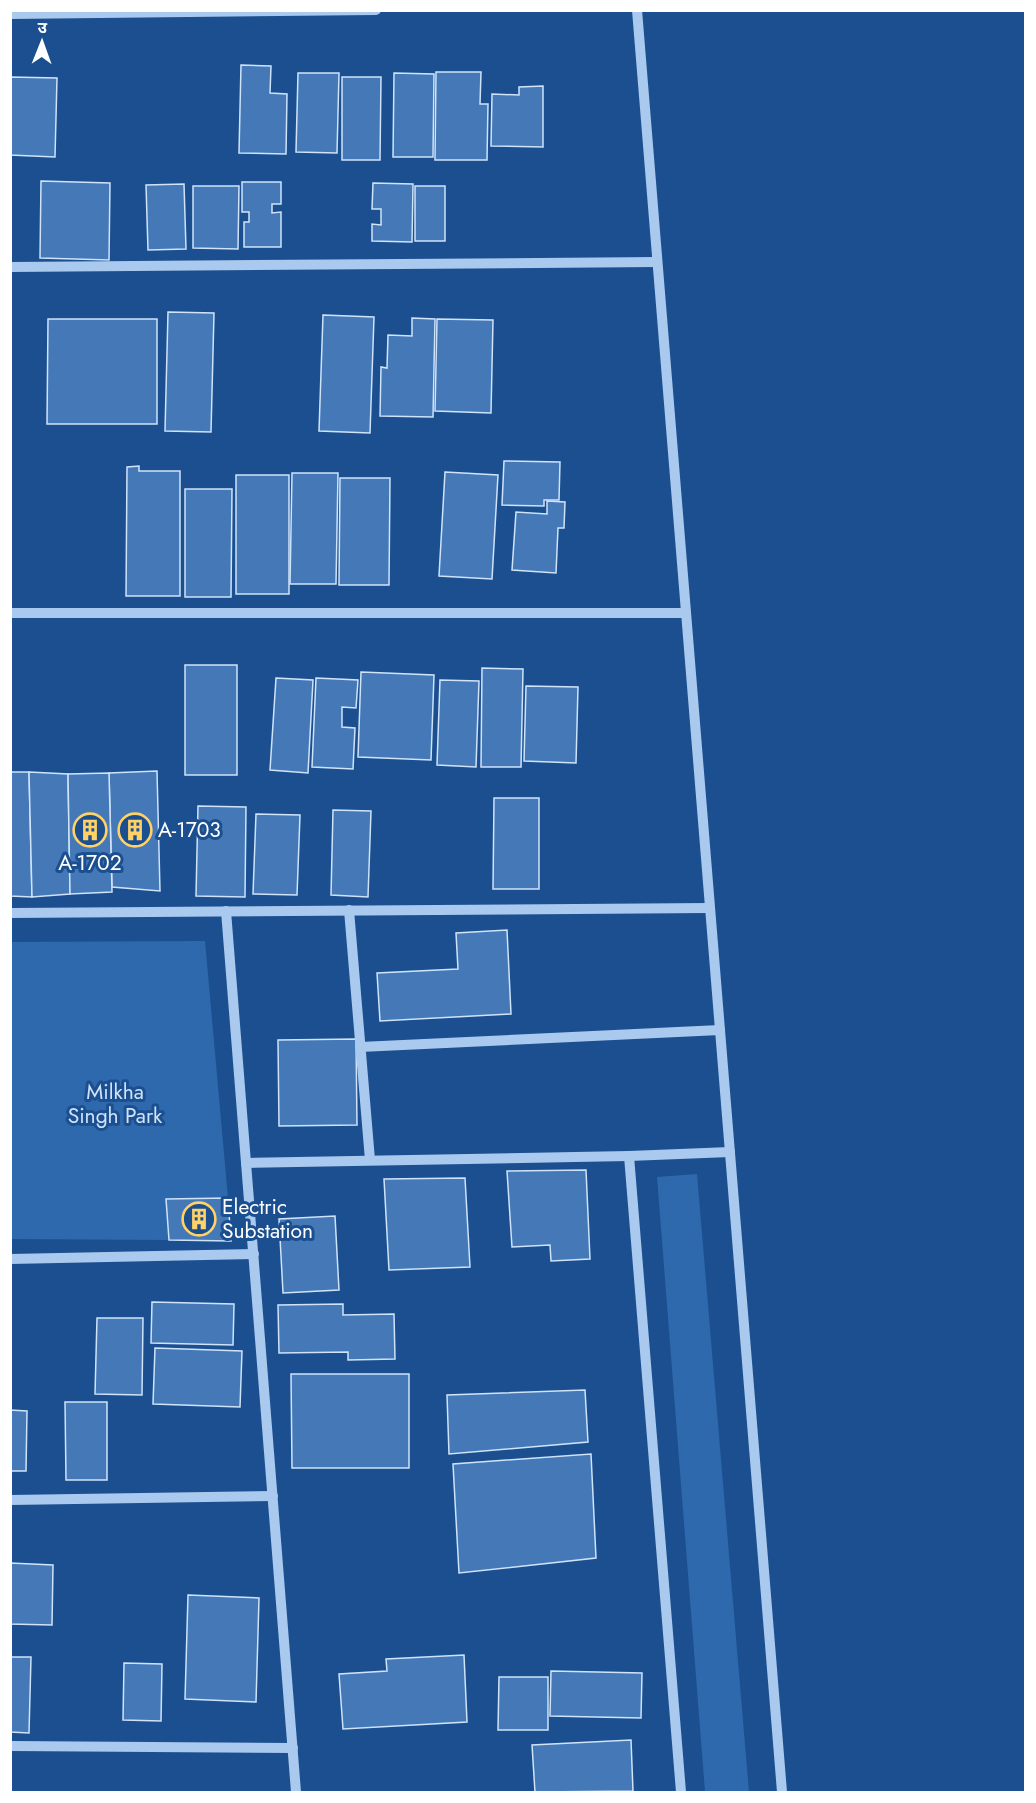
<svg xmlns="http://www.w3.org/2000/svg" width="1036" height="1803" viewBox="0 0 1036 1803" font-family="Jost,'Noto Sans Devanagari',sans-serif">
  <rect width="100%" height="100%" fill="#1b4f8f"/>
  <g fill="#2e69ad">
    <polygon points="205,941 228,1198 166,1199 169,1240 11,1239 10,942"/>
    <polygon points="697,1174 749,1792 705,1792 657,1177"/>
  </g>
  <g fill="#4478b7" stroke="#cfe3fa" stroke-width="1.5">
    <polygon points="241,65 271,66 270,93 287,94 286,154 239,153"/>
    <polygon points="436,72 481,72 480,104 488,104 487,160 435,160"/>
    <polygon points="298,73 339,73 337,153 296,152"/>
    <polygon points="394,73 434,74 433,157 393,157"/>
    <polygon points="10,77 57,78 55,157 10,155"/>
    <polygon points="342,77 381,77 380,160 342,160"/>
    <polygon points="543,86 543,147 491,146 492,94 519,95 519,87"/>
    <polygon points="41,181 110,183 109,260 40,258"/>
    <polygon points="242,182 281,182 281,204 272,204 272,213 281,212 281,247 244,247 244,222 249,222 249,212 242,212"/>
    <polygon points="373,183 413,184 412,242 372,241 372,224 381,225 381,209 372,209"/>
    <polygon points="184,184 186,249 148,250 146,185"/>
    <polygon points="193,186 239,186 238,249 193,248"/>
    <rect x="415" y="186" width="30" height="55"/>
    <polygon points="168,312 214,313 211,432 165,431"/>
    <polygon points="323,315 374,317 370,433 319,431"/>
    <polygon points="412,318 435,319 433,417 380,416 381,367 387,368 388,335 412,336"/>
    <polygon points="48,319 157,319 157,424 47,424"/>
    <polygon points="437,319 493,320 491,413 435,411"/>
    <polygon points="504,461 560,462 559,500 544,500 544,506 502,505"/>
    <polygon points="139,466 139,471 180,471 180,596 126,596 127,467"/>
    <polygon points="445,472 498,475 492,579 439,576"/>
    <polygon points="292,473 338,473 336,584 290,584"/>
    <rect x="236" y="475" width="53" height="119"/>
    <polygon points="340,478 390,478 389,585 339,585"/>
    <polygon points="185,489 232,489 231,597 185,597"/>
    <polygon points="547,501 565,502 564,528 558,528 556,573 512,570 516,512 547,514"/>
    <rect x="185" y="665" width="52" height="110"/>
    <polygon points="482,668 523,669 521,767 481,767"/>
    <polygon points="361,672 434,675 431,760 358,757"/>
    <polygon points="276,678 313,680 308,773 270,770"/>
    <polygon points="316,678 358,680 356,708 342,707 342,727 355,728 353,769 312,767"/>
    <polygon points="440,680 479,681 476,767 437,765"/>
    <polygon points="526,686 578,687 576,763 524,761"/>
    <polygon points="157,771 160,891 112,887 109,773"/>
    <polygon points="10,772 29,772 32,897 10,896"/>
    <polygon points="29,772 68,774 70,894 32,897"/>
    <polygon points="109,773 112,892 70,894 68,774"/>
    <polygon points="494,798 539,798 539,889 493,889"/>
    <polygon points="198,806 246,807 245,897 196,896"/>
    <polygon points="333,810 371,811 368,897 331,895"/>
    <polygon points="256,814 300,815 297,895 253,894"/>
    <polygon points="507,930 511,1014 380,1021 377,973 458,969 456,933"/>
    <polygon points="356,1039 357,1125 279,1126 278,1040"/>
    <polygon points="586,1170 590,1259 551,1261 550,1245 512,1247 507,1171"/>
    <polygon points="465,1178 470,1267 389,1270 384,1179"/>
    <polygon points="228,1198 231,1241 169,1240 166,1199"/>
    <polygon points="335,1216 339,1290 283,1293 279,1219"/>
    <polygon points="152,1302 234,1304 233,1345 151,1343"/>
    <polygon points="343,1304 343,1315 394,1314 395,1359 348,1360 348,1352 279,1353 278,1305"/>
    <polygon points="97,1318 143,1318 142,1395 95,1394"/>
    <polygon points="155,1348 242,1351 240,1407 153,1404"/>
    <polygon points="291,1374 409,1374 409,1468 292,1468"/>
    <polygon points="585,1390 588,1442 449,1454 447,1395"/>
    <polygon points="65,1402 107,1402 107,1480 66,1480"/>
    <polygon points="10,1410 27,1411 26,1471 10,1471"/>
    <polygon points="591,1454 596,1558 459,1573 453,1464"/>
    <polygon points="10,1563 53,1565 52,1625 10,1624"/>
    <polygon points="188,1595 259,1598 256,1702 185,1699"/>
    <polygon points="464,1655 467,1722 343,1729 339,1674 387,1671 386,1659"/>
    <polygon points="10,1657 31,1657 29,1733 10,1732"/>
    <polygon points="124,1663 162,1664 161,1721 123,1720"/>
    <polygon points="551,1671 642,1673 641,1718 550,1716"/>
    <polygon points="499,1677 548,1677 548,1730 498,1730"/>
    <polygon points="631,1740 633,1791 535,1792 532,1745"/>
  </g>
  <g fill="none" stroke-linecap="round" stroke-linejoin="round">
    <g stroke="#a9c9ee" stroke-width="10">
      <polyline points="637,10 782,1792"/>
      <polyline points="10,14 376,10"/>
      <polyline points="10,267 657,262"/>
      <polyline points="10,613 686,613"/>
      <polyline points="349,910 370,1160"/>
      <polyline points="226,911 296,1792"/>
      <polyline points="10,913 709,908"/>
      <polyline points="360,1047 720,1030"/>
      <polyline points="629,1156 681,1792"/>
      <polyline points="246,1163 629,1156 730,1152"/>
      <polyline points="10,1259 254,1254"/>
      <polyline points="10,1500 273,1496"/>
      <polyline points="10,1746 293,1748"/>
    </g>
  </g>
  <defs>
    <g id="building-ring" transform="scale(1.725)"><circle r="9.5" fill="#1b4f8f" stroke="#ffd166" stroke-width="1.5"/><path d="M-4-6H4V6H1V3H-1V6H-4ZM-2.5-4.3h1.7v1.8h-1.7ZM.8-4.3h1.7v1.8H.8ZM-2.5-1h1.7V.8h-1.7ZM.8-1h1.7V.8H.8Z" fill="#ffd166"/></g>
  </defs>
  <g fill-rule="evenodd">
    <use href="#building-ring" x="90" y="830"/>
    <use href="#building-ring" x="135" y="830"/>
    <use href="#building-ring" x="199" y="1219"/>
  </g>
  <g text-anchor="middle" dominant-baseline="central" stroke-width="6" stroke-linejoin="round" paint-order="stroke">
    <g font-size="21" fill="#fff" stroke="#1b4f8f" text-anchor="start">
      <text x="158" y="830">A-1703</text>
      <text x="90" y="863" text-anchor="middle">A-1702</text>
      <text x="222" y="1207">Electric<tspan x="222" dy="24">Substation</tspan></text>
    </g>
    <g font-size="21" fill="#cfe3fa" stroke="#1b4f8f">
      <text x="115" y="1092">Milkha<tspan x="115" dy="24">Singh Park</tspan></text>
    </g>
  </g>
  <rect width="1036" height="1803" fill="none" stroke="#ffffff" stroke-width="24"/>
  <g transform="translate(42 42) rotate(1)" stroke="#1b4f8f" stroke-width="4.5" paint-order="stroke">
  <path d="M0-4.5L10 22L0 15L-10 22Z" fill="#ffffff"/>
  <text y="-9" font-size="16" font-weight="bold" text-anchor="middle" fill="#ffffff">उ</text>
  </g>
</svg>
